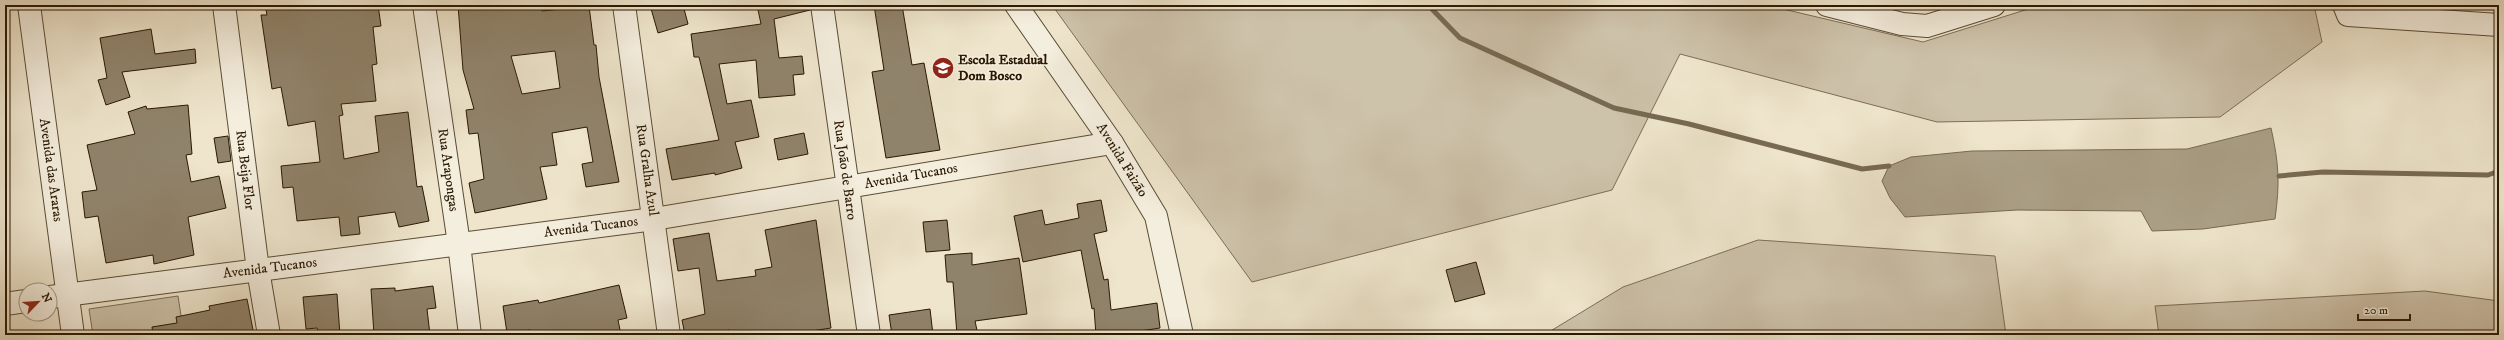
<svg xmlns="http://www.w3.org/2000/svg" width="2504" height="340" viewBox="0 0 2504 340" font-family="'IM FELL DW Pica',serif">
  <rect width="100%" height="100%" fill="#eee5cc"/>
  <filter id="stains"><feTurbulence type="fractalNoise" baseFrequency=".005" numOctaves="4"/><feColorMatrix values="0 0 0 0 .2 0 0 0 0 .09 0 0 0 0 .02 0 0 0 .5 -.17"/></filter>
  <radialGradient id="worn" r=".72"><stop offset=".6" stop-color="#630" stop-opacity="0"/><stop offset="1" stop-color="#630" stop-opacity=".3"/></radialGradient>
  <g fill="#cdc2aa" stroke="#7c6e56">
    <polygon points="1052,5 1766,5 1923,42 2041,5 2314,5 2322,42 2220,117 1937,122 1680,54 1612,190 1252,282"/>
    <polygon points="1758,240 1995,256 2006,335 1544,335 1623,287"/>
    <polygon points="2425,291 2499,301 2499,335 2159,335 2155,306"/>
    <polygon points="178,296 184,335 93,335 89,309"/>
  </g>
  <path fill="#aba087" stroke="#776a52" d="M 2271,128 C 2279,164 2280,183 2275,219 L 2203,229 L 2152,231 L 2141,211 L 2017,210 L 1905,217 L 1890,198 L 1882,181 L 1889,166 L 1911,157 L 1972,151 L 2187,149 Z"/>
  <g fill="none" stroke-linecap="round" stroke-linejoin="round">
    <g stroke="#776a52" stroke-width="5">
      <polyline points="1428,5 1460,38 1614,108 1689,124 1862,169 1889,166"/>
      <polyline points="2279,176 2323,172 2488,175 2499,171"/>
    </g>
  </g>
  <g fill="#90836b" stroke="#2a1902" fill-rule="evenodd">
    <polygon points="265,5 378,5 381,26 373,27 377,64 372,65 376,101 341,104 343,115 339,116 344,159 379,152 375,116 408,112 417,187 422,186 429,221 399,227 395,212 358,217 360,234 341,236 339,217 297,221 293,187 283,188 281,166 320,162 315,121 288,126 281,87 272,89 261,15 267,15"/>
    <path d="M 458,5 L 541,5 L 542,11 L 589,6 L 594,45 L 596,45 L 599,77 L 619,182 L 586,187 L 582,164 L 593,162 L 587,127 L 552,133 L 557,165 L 540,167 L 547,199 L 475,213 L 469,183 L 484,179 L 478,133 L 469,134 L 466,110 L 474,109 L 463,70 ZM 555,51 L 560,88 L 522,94 L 511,56 Z"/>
    <polygon points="650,5 683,5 688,24 658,33"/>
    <polygon points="757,5 810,5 810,10 774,19 779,58 802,56 804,74 793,75 795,95 759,98 756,60 719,64 727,104 751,100 759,137 735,142 742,168 715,175 715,173 672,180 666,149 719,140 699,57 694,57 691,34 761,24"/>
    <polygon points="874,5 902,5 912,65 924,63 940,150 886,158 872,72 884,70"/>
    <polygon points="151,29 155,54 195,49 196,63 122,72 130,97 106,105 98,80 107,78 100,38"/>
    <polygon points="188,105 192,154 186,155 191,182 219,176 226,208 188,217 194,255 154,264 153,255 106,263 98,216 85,218 82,192 97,190 87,145 135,134 128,112 146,106 147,109"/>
    <polygon points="804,133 808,154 778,160 774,139"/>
    <polygon points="228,136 231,161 218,163 214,138"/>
    <polygon points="1101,200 1107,231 1094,234 1104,280 1108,279 1111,310 1157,303 1160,328 1115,335 1096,335 1094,308 1092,309 1081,250 1023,262 1014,216 1042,210 1045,225 1079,218 1077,204"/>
    <polygon points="816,220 831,328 787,335 730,335 729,330 710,335 685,335 682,320 705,314 699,268 678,271 673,239 709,233 717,281 756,276 755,270 772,267 765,230"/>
    <polygon points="947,220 950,250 926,252 923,222"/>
    <polygon points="972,253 972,265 1019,258 1027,314 975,321 978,335 957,335 953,282 947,282 945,255"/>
    <polygon points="1476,262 1485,294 1455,302 1446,270"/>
    <polygon points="619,285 627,318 618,320 621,335 530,335 530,330 507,333 503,306 538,300 539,303"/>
    <polygon points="433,286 436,308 427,309 430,335 374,335 371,289 395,288 395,291"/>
    <polygon points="337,294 340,335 319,335 317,328 306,329 303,297"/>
    <polygon points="247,299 254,335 153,335 152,327 177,323 176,317 210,310 209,306"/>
    <polygon points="930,309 933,335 892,335 889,315"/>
  </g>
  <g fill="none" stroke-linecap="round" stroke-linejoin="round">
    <g stroke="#5b4c34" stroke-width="24">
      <g id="minor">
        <polyline points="29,5 73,335"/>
        <polyline points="224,5 258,270 269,335"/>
        <polyline points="424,5 459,244 470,335"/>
        <polyline points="624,5 669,335"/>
        <polyline points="822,5 869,335"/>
        <polyline points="1016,5 1112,143 1156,216 1182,335"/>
        <polyline points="1827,5 1902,24 1927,26 1994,5"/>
        <polyline points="2344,5 2348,15 2499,25"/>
        <polyline points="50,297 654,219 1112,143"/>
        <polyline points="5,304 26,301"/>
      </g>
    </g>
    <use href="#minor" stroke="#f4eede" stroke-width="22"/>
  </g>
  <defs>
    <g id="school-disc" transform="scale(1.15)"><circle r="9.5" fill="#8f2418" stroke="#f4eede"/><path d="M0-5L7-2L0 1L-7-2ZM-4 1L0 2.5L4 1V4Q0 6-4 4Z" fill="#fff"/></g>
  </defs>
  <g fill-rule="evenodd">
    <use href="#school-disc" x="943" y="68"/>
  </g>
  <g text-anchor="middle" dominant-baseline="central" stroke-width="3" stroke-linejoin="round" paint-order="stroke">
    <g font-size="14" font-weight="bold" fill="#2a1902" stroke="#f4eede" text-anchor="start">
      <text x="958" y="60">Escola Estadual<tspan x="958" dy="16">Dom Bosco</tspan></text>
    </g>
    <g font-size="14" fill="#2a1902" stroke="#f4eede">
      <text transform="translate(1122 160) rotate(58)">Avenida Faizão</text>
      <text transform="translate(51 170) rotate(82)">Avenida das Araras</text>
      <text transform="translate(245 170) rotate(83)">Rua Beija Flor</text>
      <text transform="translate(448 170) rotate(82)">Rua Arapongas</text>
      <text transform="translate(647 170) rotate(82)">Rua Gralha Azul</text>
      <text transform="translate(845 170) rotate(82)">Rua João de Barro</text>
      <text transform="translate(911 176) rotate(-10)">Avenida Tucanos</text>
      <text transform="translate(591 227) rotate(-7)">Avenida Tucanos</text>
      <text transform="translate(270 268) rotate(-7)">Avenida Tucanos</text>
    </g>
  </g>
  <rect width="2504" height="340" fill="none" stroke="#eee5cc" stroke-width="20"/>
  <rect x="6" y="6" width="2492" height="328" fill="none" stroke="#2a1902" stroke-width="2"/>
  <rect x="10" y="10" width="2484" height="320" fill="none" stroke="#2a1902"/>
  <g transform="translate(38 302) rotate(65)"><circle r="19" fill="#f4eede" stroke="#a39986"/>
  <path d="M0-3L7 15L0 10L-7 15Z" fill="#8f2418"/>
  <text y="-6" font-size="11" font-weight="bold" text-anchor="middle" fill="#2a1902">N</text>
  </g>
  <path d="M2358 314v6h52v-6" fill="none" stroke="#2a1902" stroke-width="2"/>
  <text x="2364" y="314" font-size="12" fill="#2a1902" stroke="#f4eede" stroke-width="3" paint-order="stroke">20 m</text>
  <rect width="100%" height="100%" filter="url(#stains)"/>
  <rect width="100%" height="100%" fill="url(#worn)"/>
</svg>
